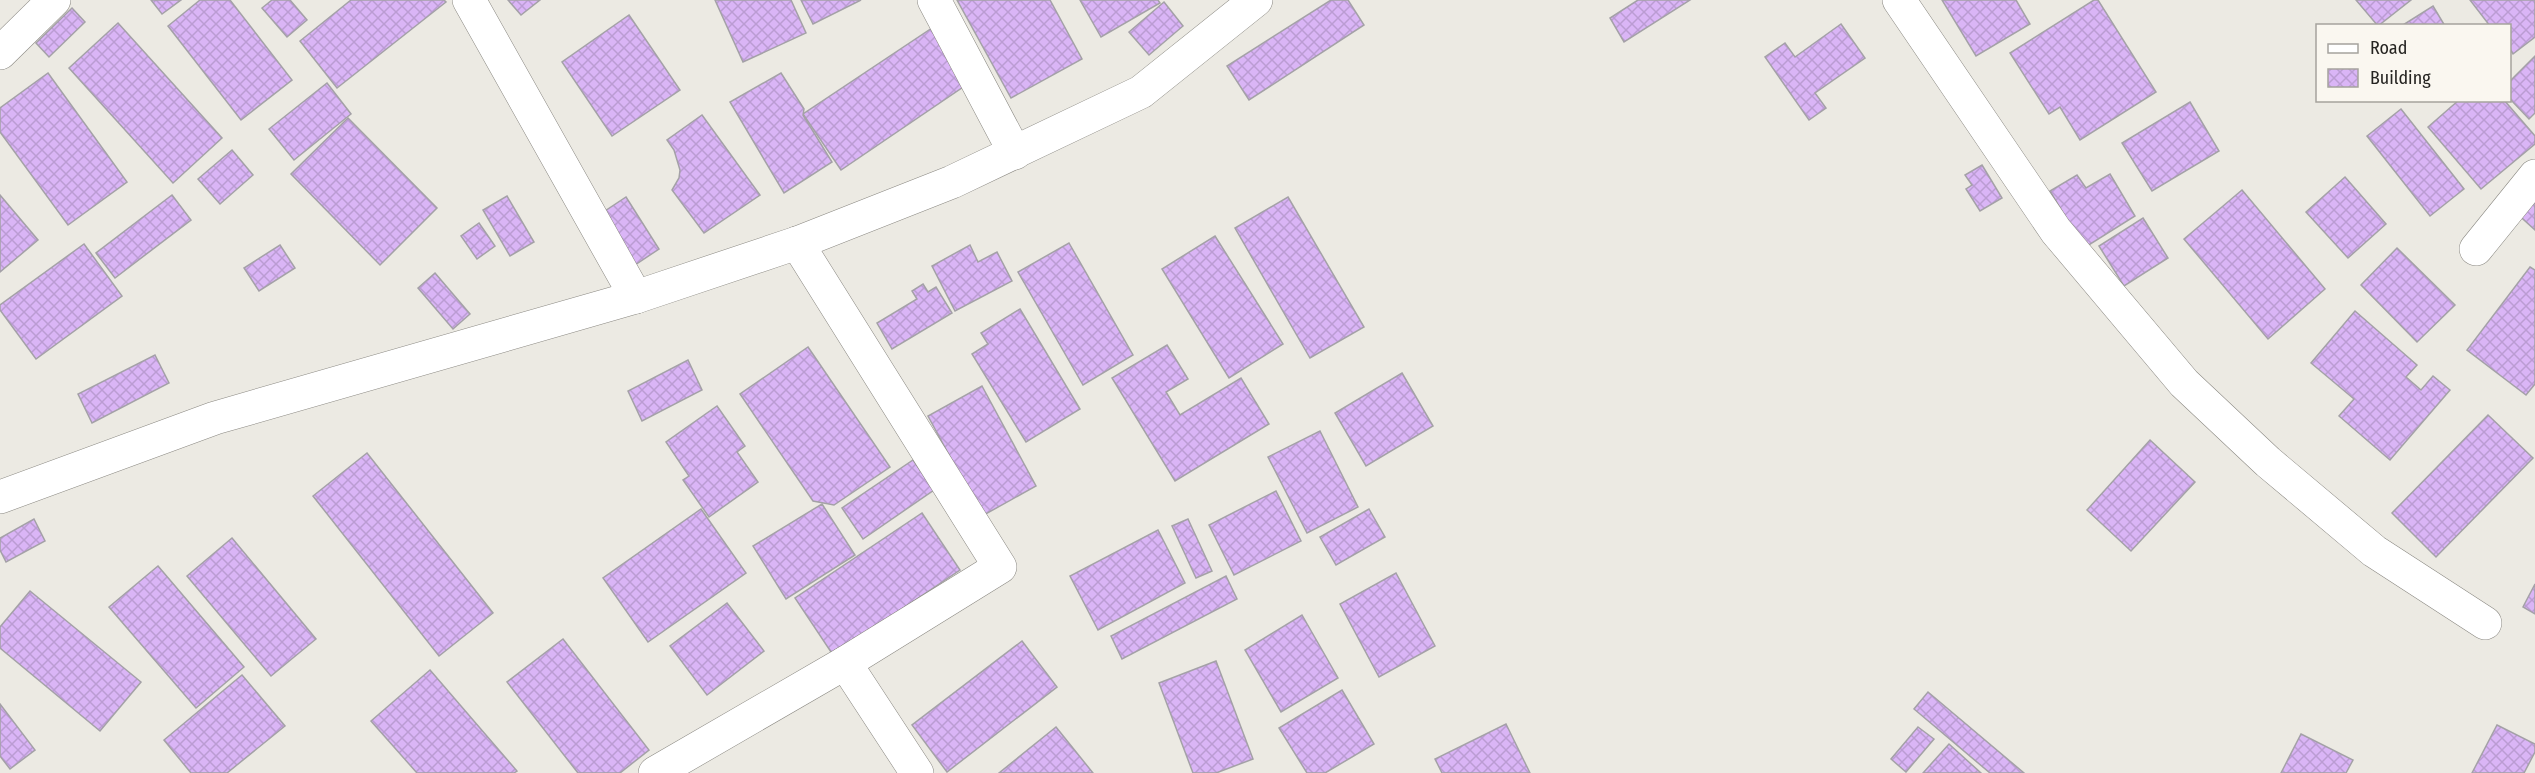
<svg xmlns="http://www.w3.org/2000/svg" width="2535" height="773" viewBox="0 0 2535 773" font-family="'Fira Sans Condensed',sans-serif">
  <defs>
    <pattern id="building-cross-hatch" width="8" height="8" patternUnits="userSpaceOnUse" patternTransform="scale(1.5)"><rect width="8" height="8" fill="#dab5f6"/><path d="M0 0l8 8M0 8l8-8" fill="none" stroke="#bb9cd3"/></pattern>
  </defs>
  <rect width="100%" height="100%" fill="#eceae3"/>
  <g fill="url(#building-cross-hatch)" stroke="#a4a1a7" stroke-width="1.5">
    <polygon points="151,0 181,0 162,14"/>
    <polygon points="200,0 230,0 292,80 241,120 168,26"/>
    <polygon points="272,0 290,0 307,20 287,37 262,8"/>
    <polygon points="351,0 444,0 446,2 337,88 300,41"/>
    <polygon points="508,0 540,0 521,15"/>
    <polygon points="715,0 791,0 806,33 743,62"/>
    <polygon points="801,0 861,0 813,24"/>
    <polygon points="957,0 1050,0 1082,59 1011,98"/>
    <polygon points="1080,0 1158,0 1160,3 1101,37"/>
    <polygon points="1331,0 1348,0 1364,25 1249,100 1227,66"/>
    <polygon points="1638,0 1690,0 1624,42 1610,18"/>
    <polygon points="1942,0 2016,0 2030,24 1976,56"/>
    <polygon points="2094,0 2098,0 2156,92 2080,140 2060,107 2049,114 2010,53"/>
    <polygon points="2356,0 2411,0 2378,26"/>
    <polygon points="2470,0 2535,0 2535,37 2513,54 2510,49 2510,26 2490,26"/>
    <polygon points="1164,2 1183,26 1149,55 1129,32"/>
    <polygon points="2433,6 2445,26 2403,26 2403,25"/>
    <polygon points="72,8 85,22 49,57 36,43"/>
    <polygon points="629,15 680,90 612,136 562,62"/>
    <polygon points="118,23 222,138 173,183 69,68"/>
    <polygon points="1841,24 1865,58 1815,93 1826,108 1809,120 1765,57 1785,43 1795,57"/>
    <polygon points="932,28 969,83 841,170 803,114"/>
    <polygon points="2535,56 2535,113 2529,119 2510,99 2510,81"/>
    <polygon points="48,73 127,182 68,225 0,132 0,108"/>
    <polygon points="781,73 804,109 803,115 832,162 784,193 730,102"/>
    <polygon points="327,83 351,114 294,160 269,129"/>
    <polygon points="2459,100 2504,100 2535,136 2535,144 2481,189 2428,127"/>
    <polygon points="2190,102 2219,151 2152,191 2122,143"/>
    <polygon points="2401,109 2464,189 2430,216 2367,136"/>
    <polygon points="702,115 760,195 704,233 672,190 679,178 680,170 674,150 667,140"/>
    <polygon points="348,118 437,208 380,265 291,174"/>
    <polygon points="232,150 253,175 220,204 198,179"/>
    <polygon points="1982,165 2002,198 1980,211 1966,189 1972,185 1965,175"/>
    <polygon points="2110,174 2135,216 2084,248 2050,191 2077,175 2086,188"/>
    <polygon points="2345,177 2386,224 2348,258 2306,212"/>
    <polygon points="2535,188 2535,230 2514,211"/>
    <polygon points="2242,190 2325,289 2268,339 2184,239"/>
    <polygon points="0,195 38,240 0,272"/>
    <polygon points="172,195 191,220 115,278 96,253"/>
    <polygon points="507,196 534,242 510,256 483,210"/>
    <polygon points="626,197 659,249 635,265 602,213"/>
    <polygon points="1288,197 1364,327 1310,358 1235,228"/>
    <polygon points="2143,218 2168,258 2124,286 2099,246"/>
    <polygon points="479,223 495,246 477,259 461,236"/>
    <polygon points="1215,236 1283,344 1229,378 1162,269"/>
    <polygon points="1069,243 1133,355 1083,385 1018,272"/>
    <polygon points="84,244 122,296 36,359 0,310 0,305"/>
    <polygon points="280,245 295,268 259,291 244,268"/>
    <polygon points="970,245 978,262 997,252 1012,281 955,311 932,266"/>
    <polygon points="2397,248 2455,305 2417,342 2361,285"/>
    <polygon points="2530,267 2535,270 2535,384 2526,395 2467,350"/>
    <polygon points="435,273 470,314 453,329 418,288"/>
    <polygon points="923,284 928,292 936,287 952,313 892,349 877,323 917,299 912,291"/>
    <polygon points="1020,309 1080,409 1026,442 972,354 988,344 981,333"/>
    <polygon points="2355,311 2417,365 2406,377 2421,390 2433,376 2450,390 2390,460 2339,416 2354,399 2311,363"/>
    <polygon points="1167,345 1188,379 1166,392 1180,415 1241,378 1269,424 1175,481 1112,378"/>
    <polygon points="808,347 890,467 834,505 813,501 740,394"/>
    <polygon points="155,355 169,383 92,423 78,394"/>
    <polygon points="688,360 702,390 642,421 628,391"/>
    <polygon points="1402,373 1433,426 1366,466 1335,413"/>
    <polygon points="982,386 1036,486 982,516 928,416"/>
    <polygon points="717,406 745,446 737,452 758,482 709,517 683,480 689,476 666,442"/>
    <polygon points="2488,415 2533,458 2436,557 2392,513"/>
    <polygon points="1320,431 1358,507 1307,533 1268,457"/>
    <polygon points="2150,440 2195,482 2131,551 2087,510"/>
    <polygon points="367,453 493,613 439,656 313,496"/>
    <polygon points="913,460 934,490 863,539 842,508"/>
    <polygon points="1276,491 1301,541 1234,575 1209,525"/>
    <polygon points="822,504 855,555 786,599 753,546"/>
    <polygon points="701,509 746,573 648,642 603,578"/>
    <polygon points="1369,509 1385,537 1336,565 1320,537"/>
    <polygon points="922,513 960,570 833,655 795,598"/>
    <polygon points="34,519 45,541 6,562 0,550 0,538"/>
    <polygon points="1188,519 1212,571 1196,578 1172,526"/>
    <polygon points="1158,530 1185,583 1098,630 1070,576"/>
    <polygon points="232,538 316,639 271,676 187,576"/>
    <polygon points="158,566 244,667 196,708 109,607"/>
    <polygon points="1396,573 1435,646 1379,677 1340,604"/>
    <polygon points="1226,576 1237,599 1122,659 1111,636"/>
    <polygon points="2535,584 2535,614 2523,607"/>
    <polygon points="30,591 141,682 100,731 0,648 0,627"/>
    <polygon points="727,603 764,651 707,695 670,646"/>
    <polygon points="1302,615 1338,678 1281,712 1245,650"/>
    <polygon points="563,639 649,750 620,773 578,773 507,682"/>
    <polygon points="1022,641 1057,687 947,772 912,725"/>
    <polygon points="1216,661 1253,759 1216,773 1193,773 1159,683"/>
    <polygon points="430,670 517,771 514,773 417,773 371,721"/>
    <polygon points="242,675 285,726 227,773 191,773 164,740"/>
    <polygon points="1342,690 1374,744 1325,773 1307,773 1279,728"/>
    <polygon points="1928,692 2024,773 1990,773 1914,709"/>
    <polygon points="0,704 35,750 10,769 0,756"/>
    <polygon points="1506,724 1530,773 1442,773 1435,759"/>
    <polygon points="2497,725 2535,744 2535,752 2524,773 2472,773"/>
    <polygon points="1056,727 1093,773 999,773"/>
    <polygon points="1918,727 1934,739 1906,772 1891,759"/>
    <polygon points="2301,734 2353,760 2346,773 2281,773"/>
    <polygon points="1949,744 1981,773 1923,773"/>
  </g>
  <g fill="none" stroke-linecap="round" stroke-linejoin="round">
    <g stroke="#8a8882" stroke-width="34">
      <g id="minor">
        <polyline points="469,0 636,297"/>
        <polyline points="934,0 1015,153"/>
        <polyline points="1899,0 2056,231 2184,383 2268,462 2374,551 2485,623"/>
        <polyline points="0,53 54,0"/>
        <polyline points="2476,249 2535,176"/>
        <polyline points="0,497 215,418 636,297 797,243 952,182 1141,92 1256,0"/>
        <polyline points="845,663 917,773"/>
        <polyline points="655,773 845,663 1000,567 797,243"/>
      </g>
    </g>
    <use href="#minor" stroke="#fff" stroke-width="33"/>
  </g>
  <rect x="2316" y="24" width="195" height="78" fill="#faf7f0" stroke="#a5a39d" stroke-width="1.5"/>
  <rect x="2328" y="44" width="30" height="9" fill="#ffffff" stroke="#a5a39d" stroke-width="1.5"/>
  <text x="2370" y="54" font-size="18" fill="#252421">Road</text>
  <rect x="2328" y="69" width="30" height="18" fill="url(#building-cross-hatch)" stroke="#a5a39d" stroke-width="1.5"/>
  <text x="2370" y="84" font-size="18" fill="#252421">Building</text>
</svg>
